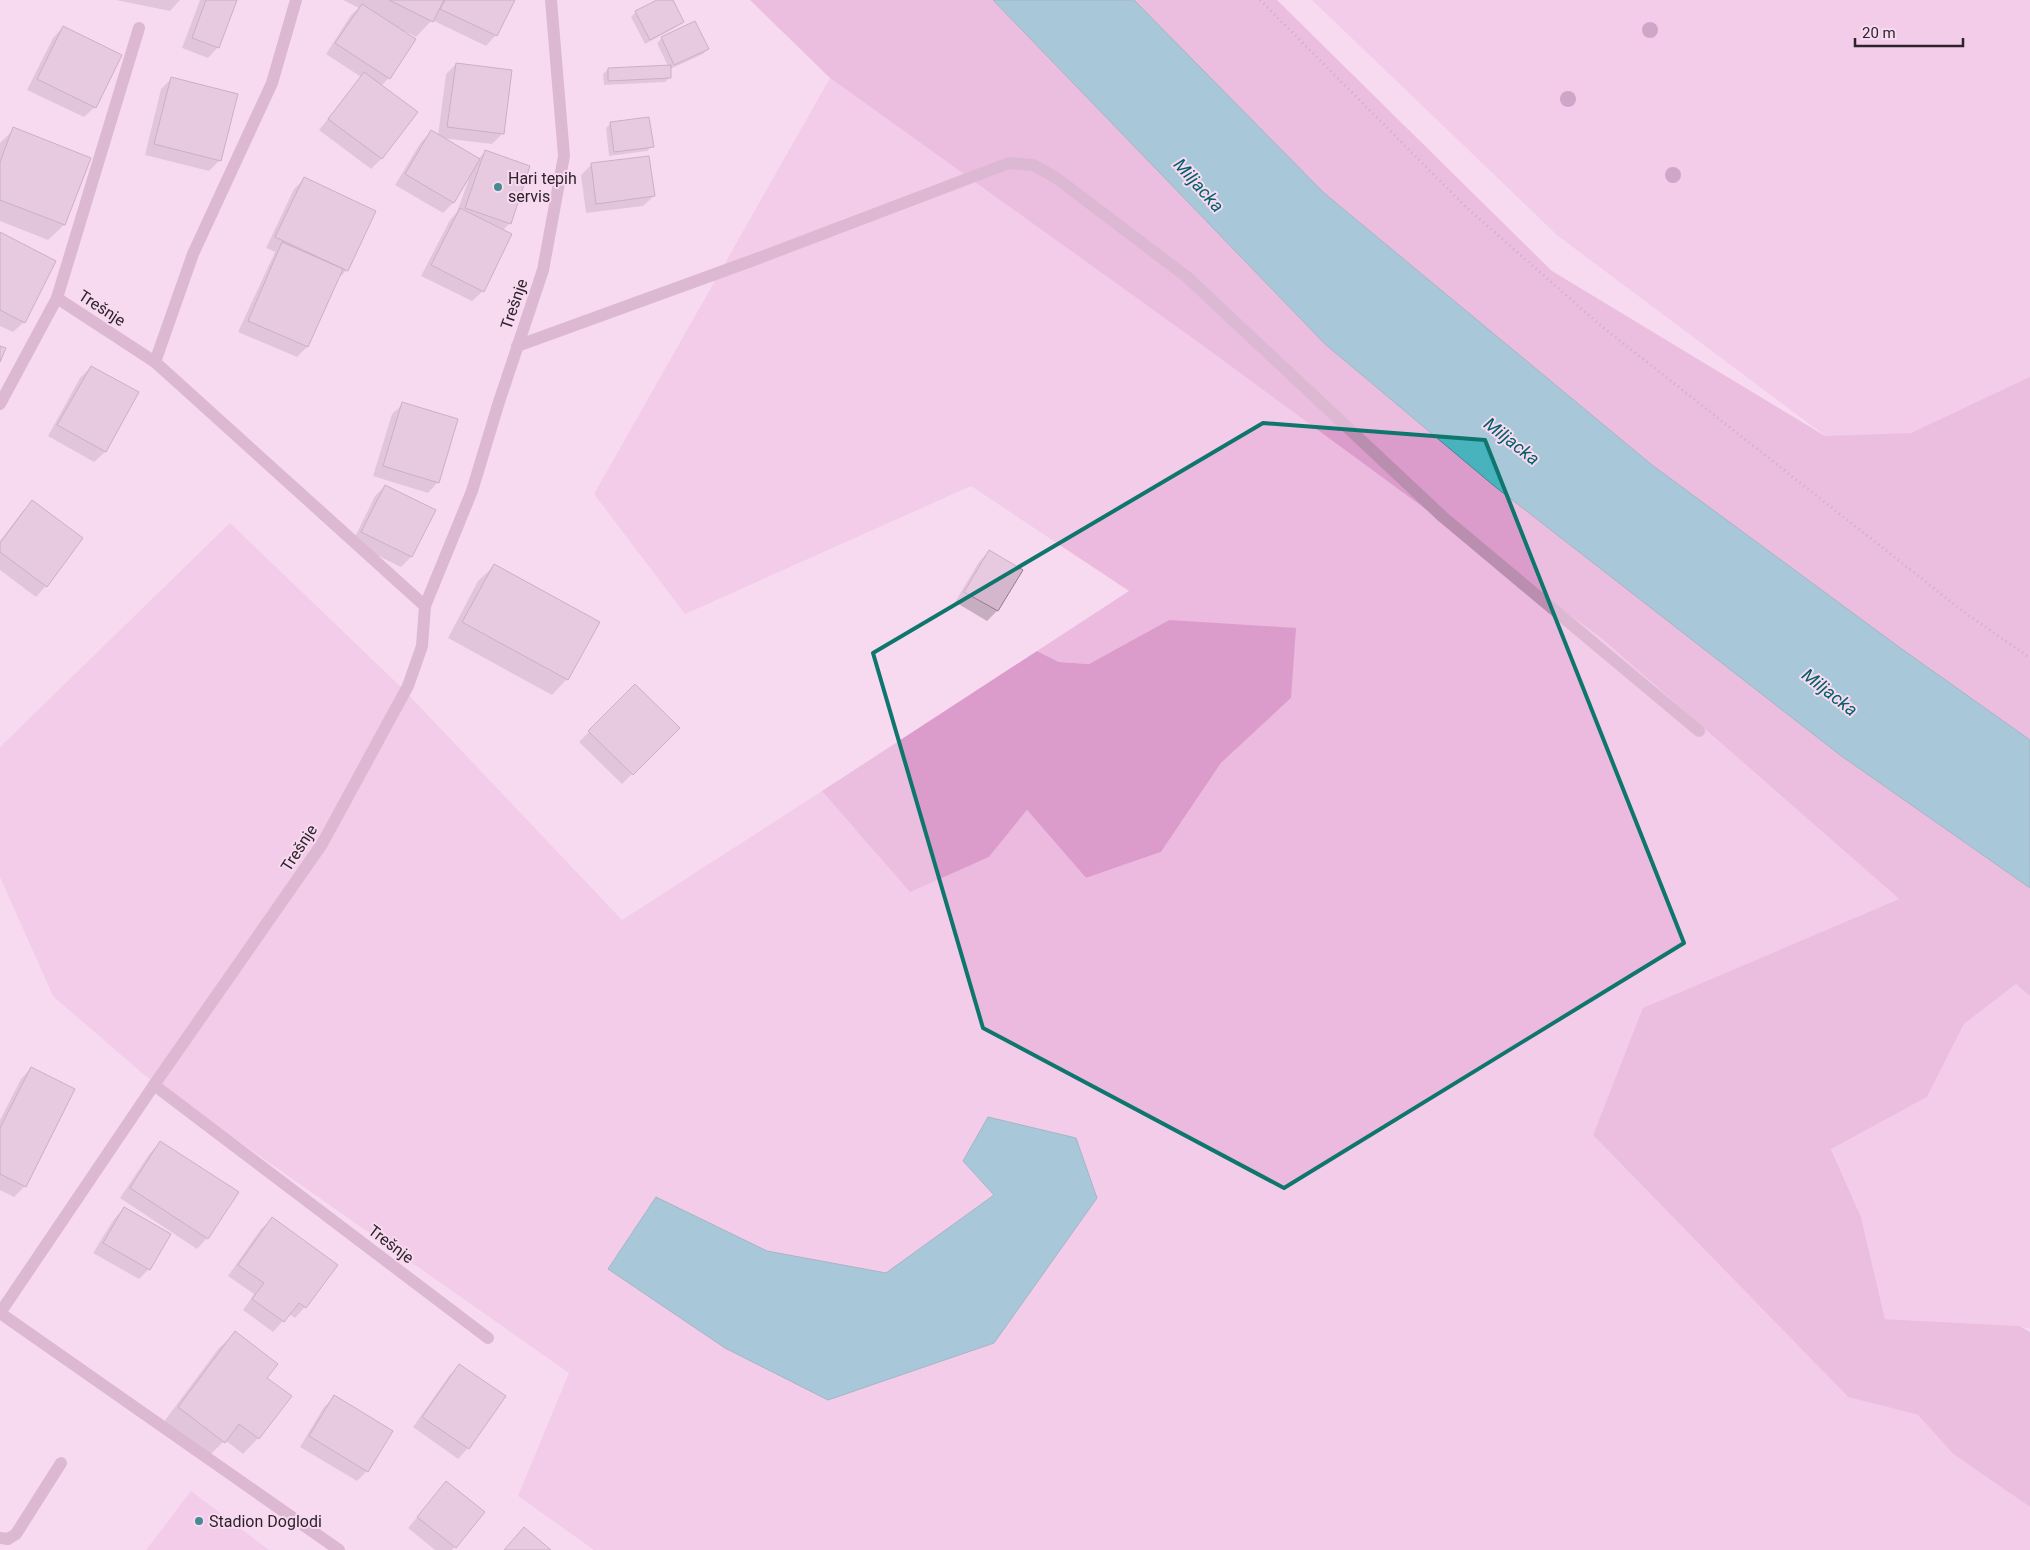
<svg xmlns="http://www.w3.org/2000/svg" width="2030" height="1550" viewBox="0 0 2030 1550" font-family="Roboto,sans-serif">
  <rect width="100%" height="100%" fill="#f8daf0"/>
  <g fill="#ebbade">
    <polygon points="1312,0 2030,0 2030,589 1558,236"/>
    <polygon points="830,78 1202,345 1601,638 1899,899 1644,1008 1593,1135 1848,1397 1918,1415 1953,1454 2030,1507 2030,1550 594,1550 518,1496 569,1373 143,1074 53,996 0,877 0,747 230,523 403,689 622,920 822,791 910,891 989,857 1027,810 1086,878 1161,852 1221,763 1291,698 1169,620 1089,664 1059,662 1037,651 1129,591 971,486 685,614 594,494"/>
    <polygon points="2016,984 2030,996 2030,1329 2020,1326 1885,1319 1861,1217 1831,1148 1927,1097 1964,1024"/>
    <polygon points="191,1491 269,1550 146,1550"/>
  </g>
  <g fill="#db9ccc">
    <polygon points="750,0 1277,0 1552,271 1825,436 1911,433 2030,377 2030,996 2016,984 1964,1024 1927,1097 1831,1149 1861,1217 1885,1319 2020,1326 2030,1332 2030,1507 1953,1454 1918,1415 1848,1397 1593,1135 1643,1008 1899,899 1601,638 1202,345 830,78"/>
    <polygon points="1169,620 1296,628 1291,698 1221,763 1161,852 1086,878 1027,810 989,857 910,892 822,791 1037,651 1059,662 1089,664"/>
  </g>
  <g fill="#48b2bd" stroke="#408791">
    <polygon points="993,0 1134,0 1324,193 1652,465 1899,647 2030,740 2030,888 1840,755 1493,485 1325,344"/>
    <polygon points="988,1117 1076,1138 1097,1198 994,1343 828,1400 725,1348 608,1269 656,1197 767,1251 886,1273 994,1195 963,1161"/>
  </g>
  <g fill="#0003">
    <polygon points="116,0 180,0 170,11"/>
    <polygon points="200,0 235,0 218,47 208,58 182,48"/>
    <polygon points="343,0 513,0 496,35 486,46 432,20 416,37 405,31 389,78 381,86 382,158 371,169 319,130 361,77 326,54 351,15 359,8"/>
    <polygon points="660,0 671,0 683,21 678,26 645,44 631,17 636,12"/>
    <polygon points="63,27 95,107 84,117 27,90 53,38"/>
    <polygon points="662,38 708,49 703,54 670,69 670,77 665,82 604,85 603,74 608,69 668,66 657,43"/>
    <polygon points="456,64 502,134 492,144 441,138 478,159 485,152 510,223 502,231 483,291 472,301 421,276 450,220 457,212 470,176 453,203 443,213 395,185 421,142 431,132 438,136 446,74"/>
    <polygon points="172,78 220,160 209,171 145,155 161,89"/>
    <polygon points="611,123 652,146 647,151 609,156 606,128"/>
    <polygon points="14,129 90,159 64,225 48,240 0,221 0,143"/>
    <polygon points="592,164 654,196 643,206 586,213 581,175"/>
    <polygon points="304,179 347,270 337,280 307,347 297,357 238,332 275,252 266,248 294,189"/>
    <polygon points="0,233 24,322 13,332 0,326"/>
    <polygon points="91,367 138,393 105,452 94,462 48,436 80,378"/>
    <polygon points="403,404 438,482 428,493 373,476 392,414"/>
    <polygon points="385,486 411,557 401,567 352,543 375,496"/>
    <polygon points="32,502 82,539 46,586 36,597 0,570 0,541 22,512"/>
    <polygon points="989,551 1021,570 997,611 987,621 955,602 979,562"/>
    <polygon points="494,566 567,679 552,695 448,638 478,581"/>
    <polygon points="635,686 678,728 622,784 579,742"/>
    <polygon points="31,1068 25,1186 14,1197 0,1190 0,1120 21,1079"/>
    <polygon points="161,1142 207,1238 197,1249 120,1198 150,1153"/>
    <polygon points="124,1208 149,1269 139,1279 93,1253 114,1219"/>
    <polygon points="272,1219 305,1307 295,1318 289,1314 273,1332 243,1310 254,1294 228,1276 261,1229"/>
    <polygon points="235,1333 266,1378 258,1438 243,1454 225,1440 208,1457 163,1423 219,1348"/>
    <polygon points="459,1365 504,1396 468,1448 458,1459 413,1427 449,1376"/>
    <polygon points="335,1397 367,1471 357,1481 300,1447 324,1407"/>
    <polygon points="446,1483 483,1512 452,1550 435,1550 408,1528"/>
  </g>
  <g fill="#d4b7cc" stroke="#957a8e">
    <polygon points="206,0 237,0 219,48 192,38"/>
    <polygon points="389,0 444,0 433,22"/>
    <polygon points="445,0 515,0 497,36 440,9"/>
    <polygon points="657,0 673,0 684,22 650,40 635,11"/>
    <polygon points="362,4 416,39 390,79 335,43"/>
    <polygon points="695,21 709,49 674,65 661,37"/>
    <polygon points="63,26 122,55 96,108 37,79"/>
    <polygon points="456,63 512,70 504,134 447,127"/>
    <polygon points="671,65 671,78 608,81 608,68"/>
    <polygon points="364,72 418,112 382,159 328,119"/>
    <polygon points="171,77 238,94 221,161 154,144"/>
    <polygon points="649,117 654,147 614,152 610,122"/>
    <polygon points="13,127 91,158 65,225 0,200 0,162"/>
    <polygon points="431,130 480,159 454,203 405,174"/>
    <polygon points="485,150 530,166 511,224 465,208"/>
    <polygon points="649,156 655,196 596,204 591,163"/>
    <polygon points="304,177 376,211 348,271 275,237"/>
    <polygon points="460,208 512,234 484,292 431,265"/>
    <polygon points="0,232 56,261 25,323 0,310"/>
    <polygon points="282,242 343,269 308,347 248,321"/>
    <polygon points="0,346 6,348 0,362"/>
    <polygon points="91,366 139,392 106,452 57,425"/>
    <polygon points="402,402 458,419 439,483 383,466"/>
    <polygon points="385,485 436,510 412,557 361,532"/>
    <polygon points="32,500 83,538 47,587 0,552 0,543"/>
    <polygon points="989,550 1023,570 998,611 964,592"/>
    <polygon points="494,564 600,622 568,680 462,622"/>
    <polygon points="635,684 680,728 633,775 588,731"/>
    <polygon points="31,1067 75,1089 26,1187 0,1174 0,1128"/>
    <polygon points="160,1141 239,1192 208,1239 130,1188"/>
    <polygon points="124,1207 171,1234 150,1270 103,1243"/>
    <polygon points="272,1217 338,1265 306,1308 299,1303 284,1322 252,1299 264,1283 238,1265"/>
    <polygon points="235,1331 278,1364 267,1378 292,1396 259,1439 239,1424 225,1443 178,1407"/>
    <polygon points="459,1364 506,1396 469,1449 422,1417"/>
    <polygon points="334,1395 393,1431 368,1472 309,1436"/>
    <polygon points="446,1481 485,1512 456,1548 417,1517"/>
    <polygon points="524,1527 551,1550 504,1550"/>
  </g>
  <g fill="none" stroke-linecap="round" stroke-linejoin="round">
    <polyline stroke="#937e8d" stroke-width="3" stroke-dasharray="1 4" stroke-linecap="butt" points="1260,0 1466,207 1600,325 1964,612 2030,658"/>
    <g stroke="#ba8eaf" stroke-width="12">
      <polyline points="57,298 139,28"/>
      <polyline points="517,346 751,261 1009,163 1033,165 1055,177 1187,277 1443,517 1699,731"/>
      <polyline points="155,362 193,254 272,83 296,0"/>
      <polyline points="0,404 57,298 155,362 425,606"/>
      <polyline points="154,1085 488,1338"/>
      <polyline points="0,1313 154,1085 322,844 408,686 422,646 425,606 472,491 498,405 543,270 564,156 551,0"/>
      <polyline points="0,1313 339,1550"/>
      <polyline points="0,1538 8,1539 16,1534 61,1463"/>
    </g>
  </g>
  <g fill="#9e6794">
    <circle cx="1650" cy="30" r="8"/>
    <circle cx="1568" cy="99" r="8"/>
    <circle cx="1673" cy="175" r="8"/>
  </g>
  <path d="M0 0H2030V1550H0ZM 1263,423 L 1485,440 L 1684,943 L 1284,1188 L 983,1028 L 873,653 Z" fill="#f8daf0" fill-opacity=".55" fill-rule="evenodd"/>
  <path fill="none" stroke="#0f766e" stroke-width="4" stroke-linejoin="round" d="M 1263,423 L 1485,440 L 1684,943 L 1284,1188 L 983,1028 L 873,653 Z"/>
  <g fill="#448b94" stroke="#f8daf0" stroke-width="2">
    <circle cx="498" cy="187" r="5"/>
    <circle cx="199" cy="1521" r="5"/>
  </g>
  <g text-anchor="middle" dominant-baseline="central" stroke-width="4" stroke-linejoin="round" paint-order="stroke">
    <g font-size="16" fill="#2e232b" stroke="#f8daf0" text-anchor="start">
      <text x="508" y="178">Hari tepih<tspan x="508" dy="18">servis</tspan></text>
      <text x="209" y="1521">Stadion Doglodi</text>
    </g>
    <g font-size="16" fill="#2e232b" stroke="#f8daf0">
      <text transform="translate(514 304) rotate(-71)">Trešnje</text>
      <text transform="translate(102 308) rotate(33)">Trešnje</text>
      <text transform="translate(299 848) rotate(-57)">Trešnje</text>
      <text transform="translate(391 1244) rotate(37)">Trešnje</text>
    </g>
    <g font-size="18" font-style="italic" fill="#016069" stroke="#f8daf0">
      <text transform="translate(1199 185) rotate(48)">Miljacka</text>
      <text transform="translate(1512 441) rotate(38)">Miljacka</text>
      <text transform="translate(1830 692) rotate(38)">Miljacka</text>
    </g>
  </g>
  <path d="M1855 38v8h108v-8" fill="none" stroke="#2e232b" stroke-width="2.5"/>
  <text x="1862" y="38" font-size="15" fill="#2e232b" stroke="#f8daf0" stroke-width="4" paint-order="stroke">20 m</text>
</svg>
